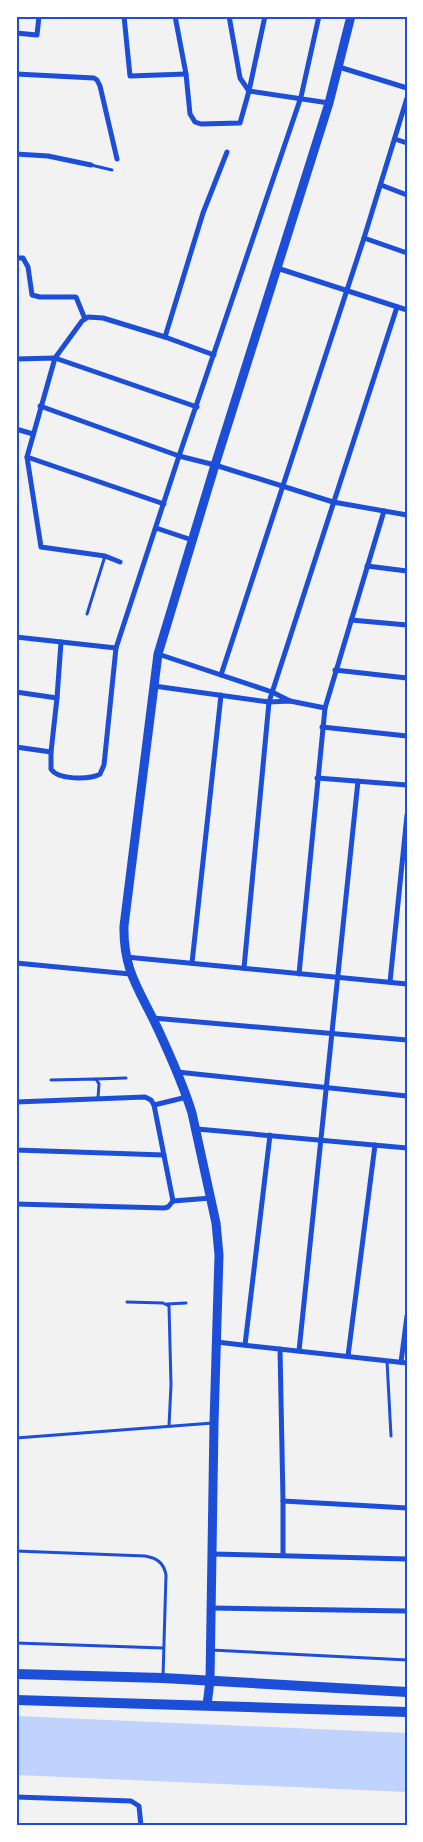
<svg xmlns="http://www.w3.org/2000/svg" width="423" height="1842" viewBox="0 0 423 1842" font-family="Montserrat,sans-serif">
  <rect width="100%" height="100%" fill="#f2f2f2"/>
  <polygon fill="#bfd3fe" points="16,1716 407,1733 407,1792 16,1775"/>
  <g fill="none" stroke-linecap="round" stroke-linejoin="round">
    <g stroke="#1d4ed8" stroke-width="3">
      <polyline points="91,165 112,170"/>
      <polyline points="87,614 105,556"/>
      <polyline points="96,1079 126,1078"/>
      <polyline points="51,1080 96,1079 99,1084 98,1098"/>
      <polyline points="127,1302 163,1303 169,1306 171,1385 169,1426"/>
      <polyline points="167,1304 186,1303"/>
      <polyline points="387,1361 391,1436"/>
      <polyline points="16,1438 213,1423"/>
      <path d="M 16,1551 L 145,1556 C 157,1558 164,1563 166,1575 L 163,1677"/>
      <polyline points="16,1643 163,1648"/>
      <polyline points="211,1650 407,1660"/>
    </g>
    <g stroke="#1d4ed8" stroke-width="5">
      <polyline points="124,16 130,76 186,74"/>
      <polyline points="175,16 186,74 190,114 195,122 201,124 240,123 249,91 265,16"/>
      <polyline points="229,16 240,78 249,91 329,103"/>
      <polyline points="16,33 37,35 39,16"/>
      <polyline points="339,67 407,88"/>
      <polyline points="16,74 94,78 97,80 100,86 117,159"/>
      <polyline points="395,139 407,143"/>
      <polyline points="16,154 48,156 91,165"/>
      <polyline points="381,185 407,195"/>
      <polyline points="364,238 407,253"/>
      <polyline points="16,258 23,258 28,267 32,295 40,297 76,297 85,319"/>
      <polyline points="277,268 407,310"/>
      <polyline points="165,337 203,213 227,152"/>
      <polyline points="16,359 55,358 197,407"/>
      <polyline points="40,406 179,456 215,465 333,502 407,515"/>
      <polyline points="16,429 33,434"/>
      <polyline points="27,457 41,547 105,556 120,562"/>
      <polyline points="164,504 27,457 55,358 82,321 88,317 103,318 165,337 214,355"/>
      <polyline points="156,528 192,540"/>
      <polyline points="367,566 407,571"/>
      <polyline points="351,620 407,625"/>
      <polyline points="16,637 116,648"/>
      <path d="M 61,642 L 57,698 L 51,752 L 51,769 C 58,780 89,780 100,774 L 104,765 L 116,648 L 179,456 L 301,97 L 319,16"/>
      <polyline points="158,654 272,692 290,701"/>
      <polyline points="335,670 407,678"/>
      <polyline points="221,675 364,238 407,98"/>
      <polyline points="154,686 269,702 290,701 325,708"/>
      <polyline points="16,692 57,698"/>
      <polyline points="322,727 407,736"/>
      <polyline points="16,747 51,752"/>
      <polyline points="317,778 407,785"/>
      <polyline points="126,957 407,984"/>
      <polyline points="16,963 130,974"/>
      <polyline points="192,963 221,695"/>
      <polyline points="244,968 269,702 397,307"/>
      <polyline points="299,974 325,708 384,511"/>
      <polyline points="390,982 407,815"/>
      <polyline points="153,1018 407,1040"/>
      <polyline points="177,1072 407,1096"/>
      <polyline points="16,1102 145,1097 151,1100 154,1105 173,1201"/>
      <polyline points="154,1105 187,1097"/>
      <polyline points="197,1129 407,1148"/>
      <polyline points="16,1150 164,1155"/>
      <polyline points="173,1201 211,1198"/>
      <polyline points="16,1204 164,1208 168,1207 173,1201"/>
      <polyline points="216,1342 407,1363"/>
      <polyline points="245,1345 270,1135"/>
      <polyline points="280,1349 283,1501 407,1508"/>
      <polyline points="299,1351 358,781"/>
      <polyline points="348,1356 375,1145"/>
      <polyline points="401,1362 407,1316"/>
      <polyline points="213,1554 407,1559"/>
      <polyline points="283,1555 283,1501"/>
      <polyline points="212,1608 407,1611"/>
      <polyline points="16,1797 131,1801 139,1806 141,1826"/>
    </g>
    <path stroke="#1d4ed8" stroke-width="9" d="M 207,1705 L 210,1681 L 214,1423 L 219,1255 L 216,1223 L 192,1113 C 183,1084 170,1055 157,1027 C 139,989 123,970 124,926 L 158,654 L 215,465 L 329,103 L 351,16"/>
    <g stroke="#1d4ed8" stroke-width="10">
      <polyline points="16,1674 163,1678 407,1692"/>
      <polyline points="16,1700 407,1712"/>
    </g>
  </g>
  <rect width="423" height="1842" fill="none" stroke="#ffffff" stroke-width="35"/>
  <rect x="18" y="18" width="388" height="1806" fill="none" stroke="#1d4ed8" stroke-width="2"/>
</svg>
